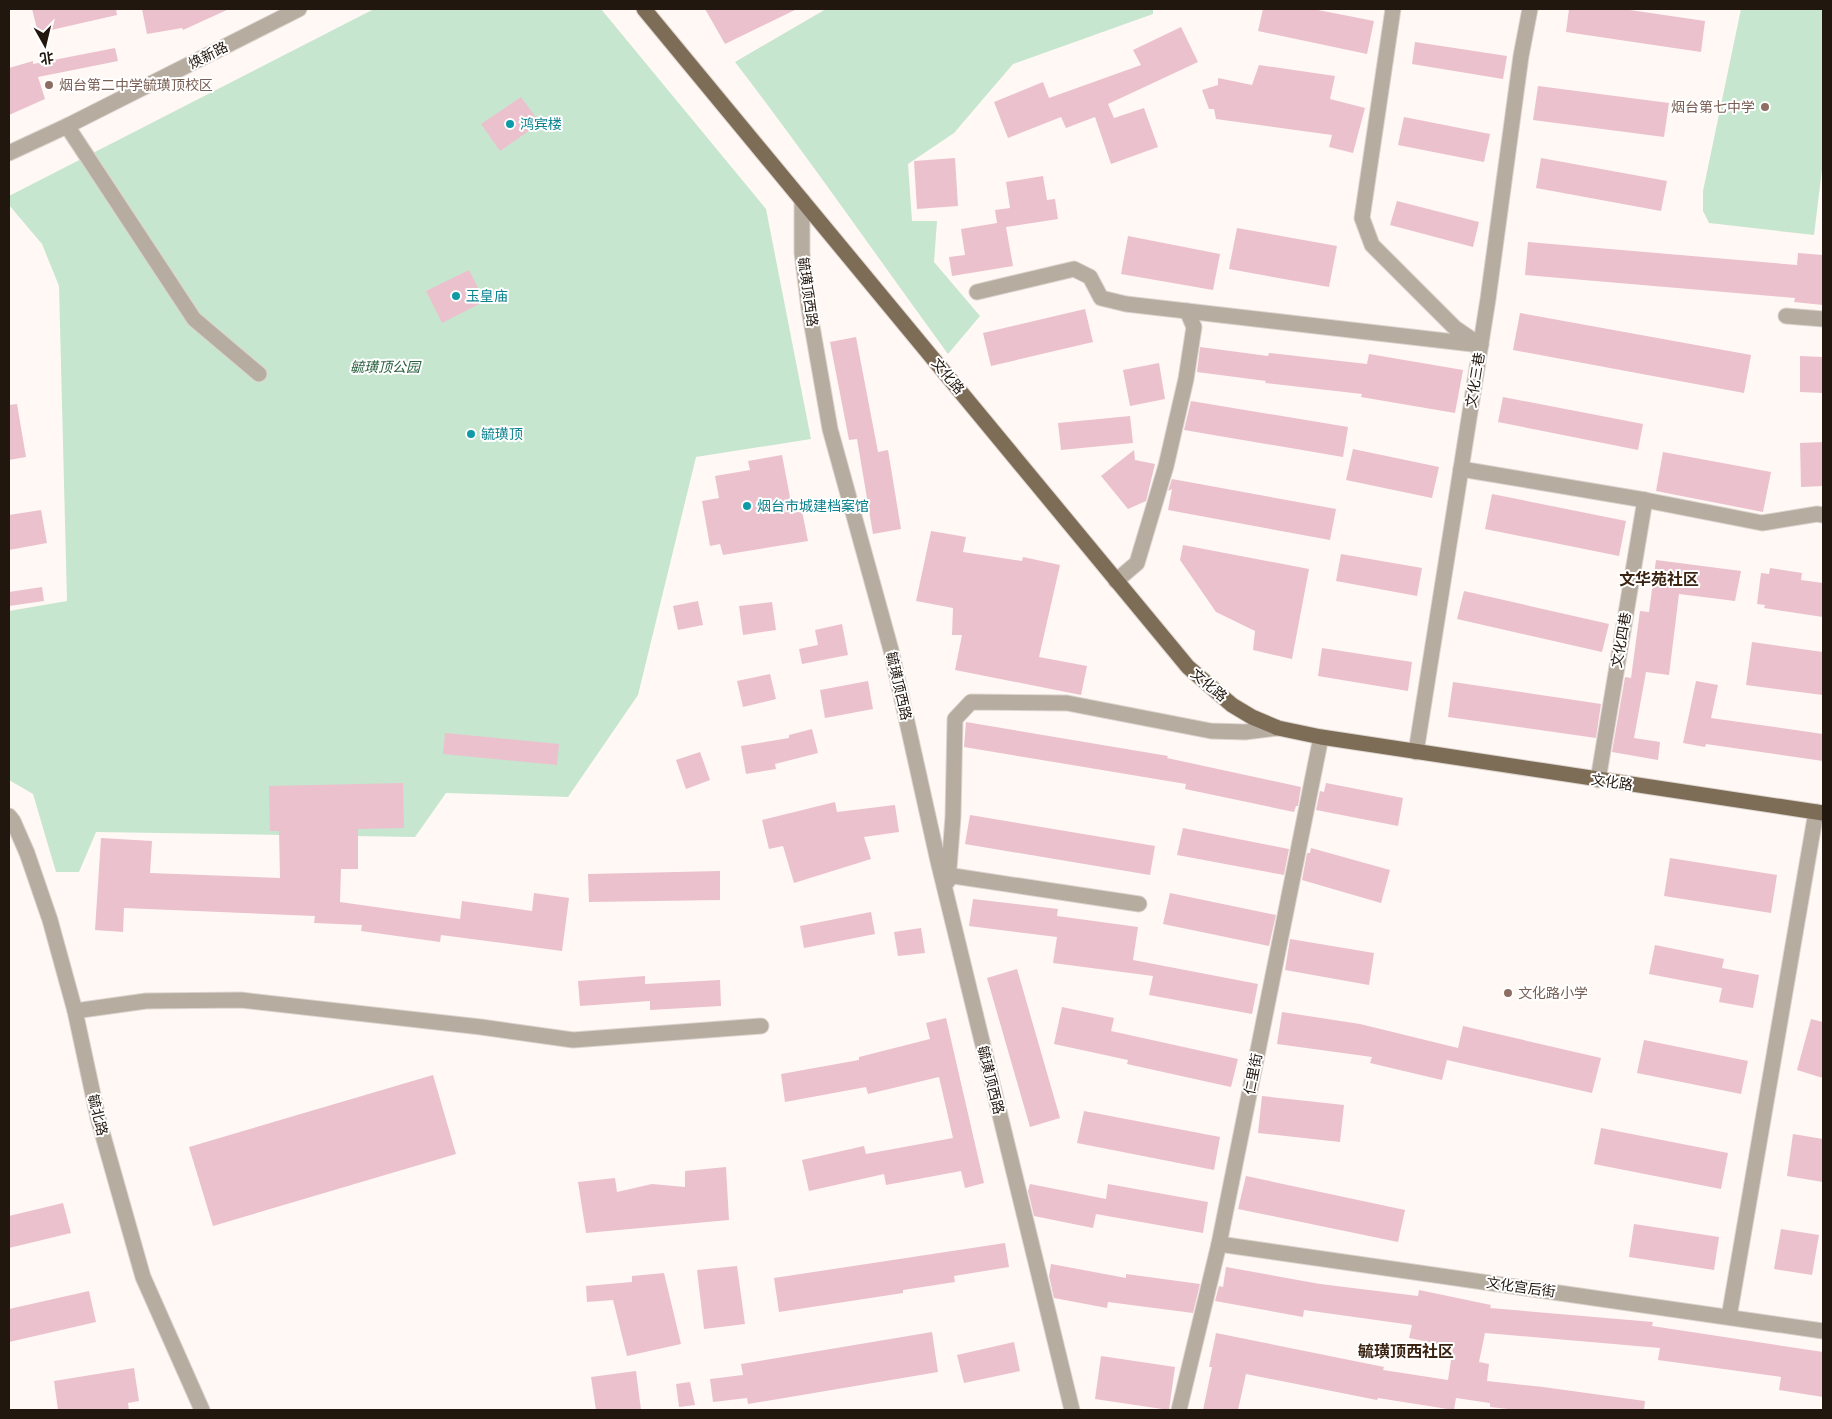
<svg xmlns="http://www.w3.org/2000/svg" width="1832" height="1419" viewBox="0 0 1832 1419" font-family="'Source Serif 4','Noto Sans SC',serif">
  <rect width="100%" height="100%" fill="#fff8f4"/>
  <g fill="#c6e6cf">
    <polygon points="374,9 601,9 766,209 811,439 696,457 638,695 568,797 446,793 415,837 96,832 79,872 56,872 33,794 9,780 9,611 67,601 59,286 42,244 9,205 9,196"/>
    <path d="M 826,9 L 1153,9 L 1153,14 L 1013,64 L 954,133 L 908,164 L 912,221 L 937,221 L 934,262 L 980,316 L 948,354 C 877,257 809,158 735,62 Z"/>
    <polygon points="1741,9 1823,9 1823,161 1814,235 1709,223 1703,211 1703,191"/>
  </g>
  <g fill="#ecc1ce">
    <polygon points="32,9 116,9 117,15 38,33"/>
    <polygon points="142,9 229,9 183,30 182,28 147,34"/>
    <polygon points="705,9 797,9 725,44"/>
    <polygon points="1263,9 1313,9 1374,21 1367,54 1258,31"/>
    <polygon points="1569,9 1623,9 1705,21 1701,52 1566,32"/>
    <polygon points="1181,27 1198,62 1108,104 1114,118 1144,108 1158,147 1111,164 1095,117 1066,128 1061,117 1008,138 994,102 1043,82 1049,98 1141,65 1133,50"/>
    <polygon points="1415,42 1507,56 1503,79 1412,64"/>
    <polygon points="115,48 118,61 38,77 45,99 9,115 9,68 33,61 33,64"/>
    <polygon points="1259,65 1335,76 1330,99 1365,108 1353,153 1329,147 1332,135 1216,119 1214,109 1209,109 1202,90 1218,85 1218,78 1252,85"/>
    <polygon points="1538,86 1669,103 1664,137 1533,120"/>
    <polygon points="521,97 540,123 500,151 481,124"/>
    <polygon points="1404,117 1490,134 1484,162 1398,145"/>
    <polygon points="955,158 958,206 917,209 914,161"/>
    <polygon points="1541,158 1667,181 1661,211 1536,188"/>
    <polygon points="1043,176 1047,200 1055,199 1058,219 1006,227 1013,266 952,276 949,257 965,255 961,229 997,223 995,210 1010,208 1006,182"/>
    <polygon points="1397,201 1479,222 1473,247 1390,225"/>
    <polygon points="1237,228 1337,246 1329,287 1229,269"/>
    <polygon points="1128,236 1220,254 1213,290 1121,274"/>
    <polygon points="1528,242 1797,265 1798,253 1823,255 1823,305 1794,302 1795,298 1525,275"/>
    <polygon points="469,270 485,301 442,323 426,291"/>
    <polygon points="1085,309 1093,342 991,366 983,333"/>
    <polygon points="1520,313 1751,355 1744,393 1513,350"/>
    <polygon points="856,337 878,452 888,450 901,529 873,534 857,439 849,440 830,342"/>
    <polygon points="1200,347 1268,356 1269,353 1367,364 1369,354 1463,370 1455,413 1361,397 1362,394 1265,383 1266,381 1197,372"/>
    <polygon points="1800,356 1823,357 1823,393 1800,392"/>
    <polygon points="1159,363 1165,399 1130,406 1123,370"/>
    <polygon points="1503,397 1643,424 1638,450 1498,422"/>
    <polygon points="1191,401 1348,427 1343,457 1184,430"/>
    <polygon points="17,404 26,457 9,460 9,405"/>
    <polygon points="1130,416 1133,443 1061,450 1058,423"/>
    <polygon points="1823,442 1823,486 1801,487 1800,443"/>
    <polygon points="1353,449 1439,467 1432,498 1346,480"/>
    <polygon points="1134,450 1135,460 1155,464 1146,501 1128,509 1101,476"/>
    <polygon points="1663,452 1771,472 1763,512 1656,491"/>
    <polygon points="782,455 793,513 802,511 808,541 723,555 720,544 710,546 702,501 719,498 715,476 750,470 748,461"/>
    <polygon points="1172,479 1336,509 1330,540 1168,510 1172,489 1168,491"/>
    <polygon points="1492,494 1626,521 1619,556 1485,529"/>
    <polygon points="41,510 47,543 9,550 9,515"/>
    <polygon points="931,531 966,537 963,552 1022,561 1023,557 1060,565 1039,657 1087,666 1081,695 955,670 962,635 952,635 953,608 916,601"/>
    <polygon points="1183,545 1309,569 1292,659 1253,650 1255,631 1216,612 1180,560"/>
    <polygon points="1341,554 1422,568 1417,596 1336,581"/>
    <polygon points="1656,560 1741,571 1735,601 1679,594 1669,675 1646,672 1634,738 1660,742 1658,760 1612,752 1625,677 1631,678 1640,611 1649,612"/>
    <polygon points="1770,568 1802,573 1801,580 1823,583 1823,617 1764,608 1765,605 1757,604 1761,573 1769,574"/>
    <polygon points="42,587 44,601 9,606 9,592"/>
    <polygon points="1464,591 1609,624 1602,652 1457,619"/>
    <polygon points="698,601 703,625 678,630 673,606"/>
    <polygon points="772,602 776,630 743,635 739,606"/>
    <polygon points="842,624 848,655 802,664 799,649 818,645 815,630"/>
    <polygon points="1752,642 1823,652 1823,695 1746,685"/>
    <polygon points="1322,648 1412,662 1408,691 1318,676"/>
    <polygon points="770,674 776,699 743,707 737,681"/>
    <polygon points="868,681 873,709 825,718 820,690"/>
    <polygon points="1696,681 1718,685 1711,718 1823,734 1823,761 1706,744 1705,747 1683,743"/>
    <polygon points="1453,682 1601,704 1596,738 1448,717"/>
    <polygon points="966,722 1168,756 1167,758 1301,787 1298,806 1296,806 1294,812 1185,789 1186,784 964,747"/>
    <polygon points="812,729 818,753 775,764 776,769 746,774 741,746 789,738 789,735"/>
    <polygon points="445,733 559,744 557,765 443,754"/>
    <polygon points="700,752 710,780 686,789 676,760"/>
    <polygon points="403,783 404,828 358,829 358,869 341,869 340,902 460,919 462,901 532,911 534,893 569,898 562,951 441,935 440,942 361,931 362,925 314,923 315,916 124,908 123,932 95,930 101,838 152,841 150,873 280,878 279,831 270,831 269,786"/>
    <polygon points="1326,783 1403,798 1398,826 1316,810 1320,791 1324,792"/>
    <polygon points="835,802 837,812 895,805 899,832 864,837 871,859 794,883 783,846 769,849 762,820"/>
    <polygon points="970,815 1155,846 1150,875 965,844"/>
    <polygon points="1183,828 1289,849 1284,875 1177,855"/>
    <polygon points="1311,848 1390,870 1381,903 1302,880 1307,853 1310,853"/>
    <polygon points="1670,858 1777,875 1771,913 1664,896"/>
    <polygon points="720,871 720,900 589,902 588,874"/>
    <polygon points="1170,893 1276,915 1269,946 1163,924"/>
    <polygon points="973,899 1058,909 1057,916 1138,927 1133,960 1258,984 1252,1014 1149,995 1153,976 1053,963 1057,937 969,926"/>
    <polygon points="871,912 875,934 804,948 800,926"/>
    <polygon points="921,928 925,953 898,956 894,932"/>
    <polygon points="1290,939 1374,953 1369,985 1285,970"/>
    <polygon points="1655,945 1724,959 1722,968 1759,975 1753,1008 1719,1002 1722,988 1649,974"/>
    <polygon points="1017,969 1060,1118 1030,1127 987,978"/>
    <polygon points="645,976 645,984 720,980 721,1006 650,1010 650,1001 580,1006 578,981"/>
    <polygon points="1062,1007 1114,1018 1111,1031 1238,1059 1231,1087 1127,1064 1128,1060 1054,1044"/>
    <polygon points="1282,1012 1360,1024 1458,1048 1463,1026 1601,1058 1592,1093 1447,1060 1442,1080 1370,1063 1372,1057 1277,1044"/>
    <polygon points="946,1018 984,1183 965,1188 961,1171 886,1185 884,1174 809,1191 802,1160 864,1146 866,1154 953,1138 939,1077 868,1094 866,1087 785,1102 781,1074 859,1060 859,1057 930,1039 926,1023"/>
    <polygon points="1811,1019 1823,1022 1823,1078 1797,1070"/>
    <polygon points="1644,1040 1748,1061 1741,1094 1637,1073"/>
    <polygon points="433,1075 456,1154 213,1226 189,1147"/>
    <polygon points="1262,1096 1344,1105 1340,1142 1258,1133"/>
    <polygon points="1084,1111 1220,1137 1214,1170 1077,1143"/>
    <polygon points="1601,1128 1728,1153 1721,1189 1594,1164"/>
    <polygon points="1793,1134 1823,1139 1823,1182 1787,1176"/>
    <polygon points="726,1167 729,1220 586,1233 578,1182 615,1178 617,1192 652,1184 685,1187 685,1171"/>
    <polygon points="1246,1176 1405,1210 1398,1242 1238,1209"/>
    <polygon points="1030,1184 1106,1199 1108,1184 1208,1202 1203,1233 1096,1214 1093,1228 1034,1216 1028,1191"/>
    <polygon points="63,1203 71,1233 9,1248 9,1216"/>
    <polygon points="1634,1224 1719,1237 1714,1270 1629,1257"/>
    <polygon points="1781,1229 1819,1235 1812,1275 1774,1269"/>
    <polygon points="1005,1243 1009,1267 954,1276 955,1282 903,1290 903,1293 779,1312 774,1278"/>
    <polygon points="1051,1264 1126,1278 1126,1274 1200,1284 1193,1313 1108,1302 1107,1308 1054,1298 1049,1276"/>
    <polygon points="737,1266 745,1324 704,1329 697,1270"/>
    <polygon points="1226,1267 1320,1284 1418,1296 1419,1290 1491,1305 1490,1308 1653,1322 1652,1326 1823,1352 1823,1397 1779,1390 1781,1377 1658,1360 1660,1348 1485,1333 1479,1362 1489,1364 1487,1381 1543,1387 1645,1401 1644,1410 1517,1410 1490,1407 1490,1403 1456,1398 1454,1410 1378,1398 1377,1400 1246,1374 1238,1410 1203,1410 1212,1367 1209,1367 1216,1333 1384,1367 1383,1370 1448,1380 1453,1347 1409,1338 1412,1325 1304,1310 1303,1317 1215,1301 1219,1286 1223,1287"/>
    <polygon points="664,1273 681,1344 627,1356 613,1300 587,1302 586,1286 632,1282 632,1276"/>
    <polygon points="89,1291 96,1322 9,1342 9,1309"/>
    <polygon points="932,1332 938,1372 748,1404 747,1398 713,1402 710,1379 743,1375 741,1364"/>
    <polygon points="1014,1342 1020,1371 964,1383 957,1355"/>
    <polygon points="1101,1356 1175,1367 1169,1410 1095,1399"/>
    <polygon points="134,1368 139,1401 128,1403 129,1410 58,1410 54,1381"/>
    <polygon points="636,1371 641,1410 596,1410 591,1377"/>
    <polygon points="690,1382 695,1405 679,1407 676,1384"/>
  </g>
  <g fill="none" stroke-linecap="round" stroke-linejoin="round">
    <g stroke="#dcd4cf" stroke-width="17">
      <g id="minor">
        <polyline points="1393,9 1362,218 1372,245 1455,328 1477,343"/>
        <polyline points="67,126 194,319 259,374"/>
        <polyline points="9,153 67,126 299,9"/>
        <polyline points="802,200 802,253 809,309 830,429 891,650 938,861 1072,1410"/>
        <polyline points="977,292 1074,269 1090,277 1101,298 1126,304 1481,345"/>
        <polyline points="1786,316 1823,319"/>
        <polyline points="1461,469 1645,500 1762,523 1817,514 1823,515"/>
        <polyline points="1116,581 1137,563 1166,466 1186,379 1194,327 1187,311"/>
        <polyline points="1416,752 1488,299 1521,56 1530,9"/>
        <polyline points="1598,780 1645,500"/>
        <polyline points="9,816 13,821 27,853 50,920 75,1011 98,1118 143,1277 202,1410"/>
        <polyline points="947,875 1139,904"/>
        <polyline points="948,881 953,817 955,719 971,702 1067,703 1211,731 1245,732 1278,728"/>
        <polyline points="75,1011 146,1001 241,1000 481,1027 573,1040 761,1026"/>
        <polyline points="1219,1244 1823,1331"/>
        <polyline points="1729,1317 1816,812"/>
        <polyline points="1179,1410 1219,1244 1321,737"/>
      </g>
    </g>
    <g stroke="#dcd4cf" stroke-width="17">
      <polyline id="major" points="644,9 1188,667 1232,705 1252,717 1278,728 1321,737 1823,813"/>
    </g>
    <use href="#minor" stroke="#b6aca0" stroke-width="15"/>
    <use href="#major" stroke="#7d6c56" stroke-width="15"/>
  </g>
  <g fill="#8d6e63" stroke="#fff" stroke-width="2">
    <circle cx="49" cy="85" r="5"/>
    <circle cx="1765" cy="107" r="5"/>
    <circle cx="1508" cy="993" r="5"/>
  </g>
  <g fill="#0f9aa8" stroke="#fff" stroke-width="2">
    <circle cx="510" cy="124" r="5"/>
    <circle cx="456" cy="296" r="5"/>
    <circle cx="471" cy="434" r="5"/>
    <circle cx="747" cy="506" r="5"/>
  </g>
  <g text-anchor="middle" dominant-baseline="central" stroke-width="4" stroke-linejoin="round" paint-order="stroke">
    <g font-size="14" fill="#22170f" stroke="#fff">
      <text transform="translate(208 55) rotate(-27)">焕新路</text>
      <text transform="translate(808 292) rotate(82)">毓璜顶西路</text>
      <text transform="translate(948 376) rotate(50)">文化路</text>
      <text transform="translate(1475 380) rotate(-81)">文化三巷</text>
      <text transform="translate(1621 640) rotate(-80)">文化四巷</text>
      <text transform="translate(1209 685) rotate(40)">文化路</text>
      <text transform="translate(899 686) rotate(77)">毓璜顶西路</text>
      <text transform="translate(1612 782) rotate(8)">文化路</text>
      <text transform="translate(1253 1074) rotate(-79)">仁里街</text>
      <text transform="translate(991 1080) rotate(76)">毓璜顶西路</text>
      <text transform="translate(98 1115) rotate(76)">毓北路</text>
      <text transform="translate(1521 1287) rotate(8)">文化宫后街</text>
    </g>
    <g font-size="14" fill="#785e54" stroke="#fff" text-anchor="start">
      <text x="59" y="85">烟台第二中学毓璜顶校区</text>
      <text x="1755" y="107" text-anchor="end">烟台第七中学</text>
      <text x="1518" y="993">文化路小学</text>
    </g>
    <g font-size="14" fill="#0d838f" stroke="#fff" text-anchor="start">
      <text x="520" y="124">鸿宾楼</text>
      <text x="466" y="296">玉皇庙</text>
      <text x="481" y="434">毓璜顶</text>
      <text x="757" y="506">烟台市城建档案馆</text>
    </g>
    <g font-size="14" font-style="italic" fill="#275e3c" stroke="#fff">
      <text x="385" y="367">毓璜顶公园</text>
    </g>
    <g font-size="16" font-weight="bold" fill="#3a2311" stroke="#fff">
      <text x="1659" y="579">文华苑社区</text>
      <text x="1406" y="1351">毓璜顶西社区</text>
    </g>
  </g>
  <rect width="1832" height="1419" fill="none" stroke="#22170f" stroke-width="20"/>
  <g transform="translate(45 45) rotate(172)" stroke="#ffffff" stroke-width="4" paint-order="stroke">
  <path d="M0-4L9 19L0 12L-9 19Z" fill="#22170f"/>
  <text y="-8" font-size="14" font-weight="bold" text-anchor="middle" fill="#22170f">北</text>
  </g>
</svg>
